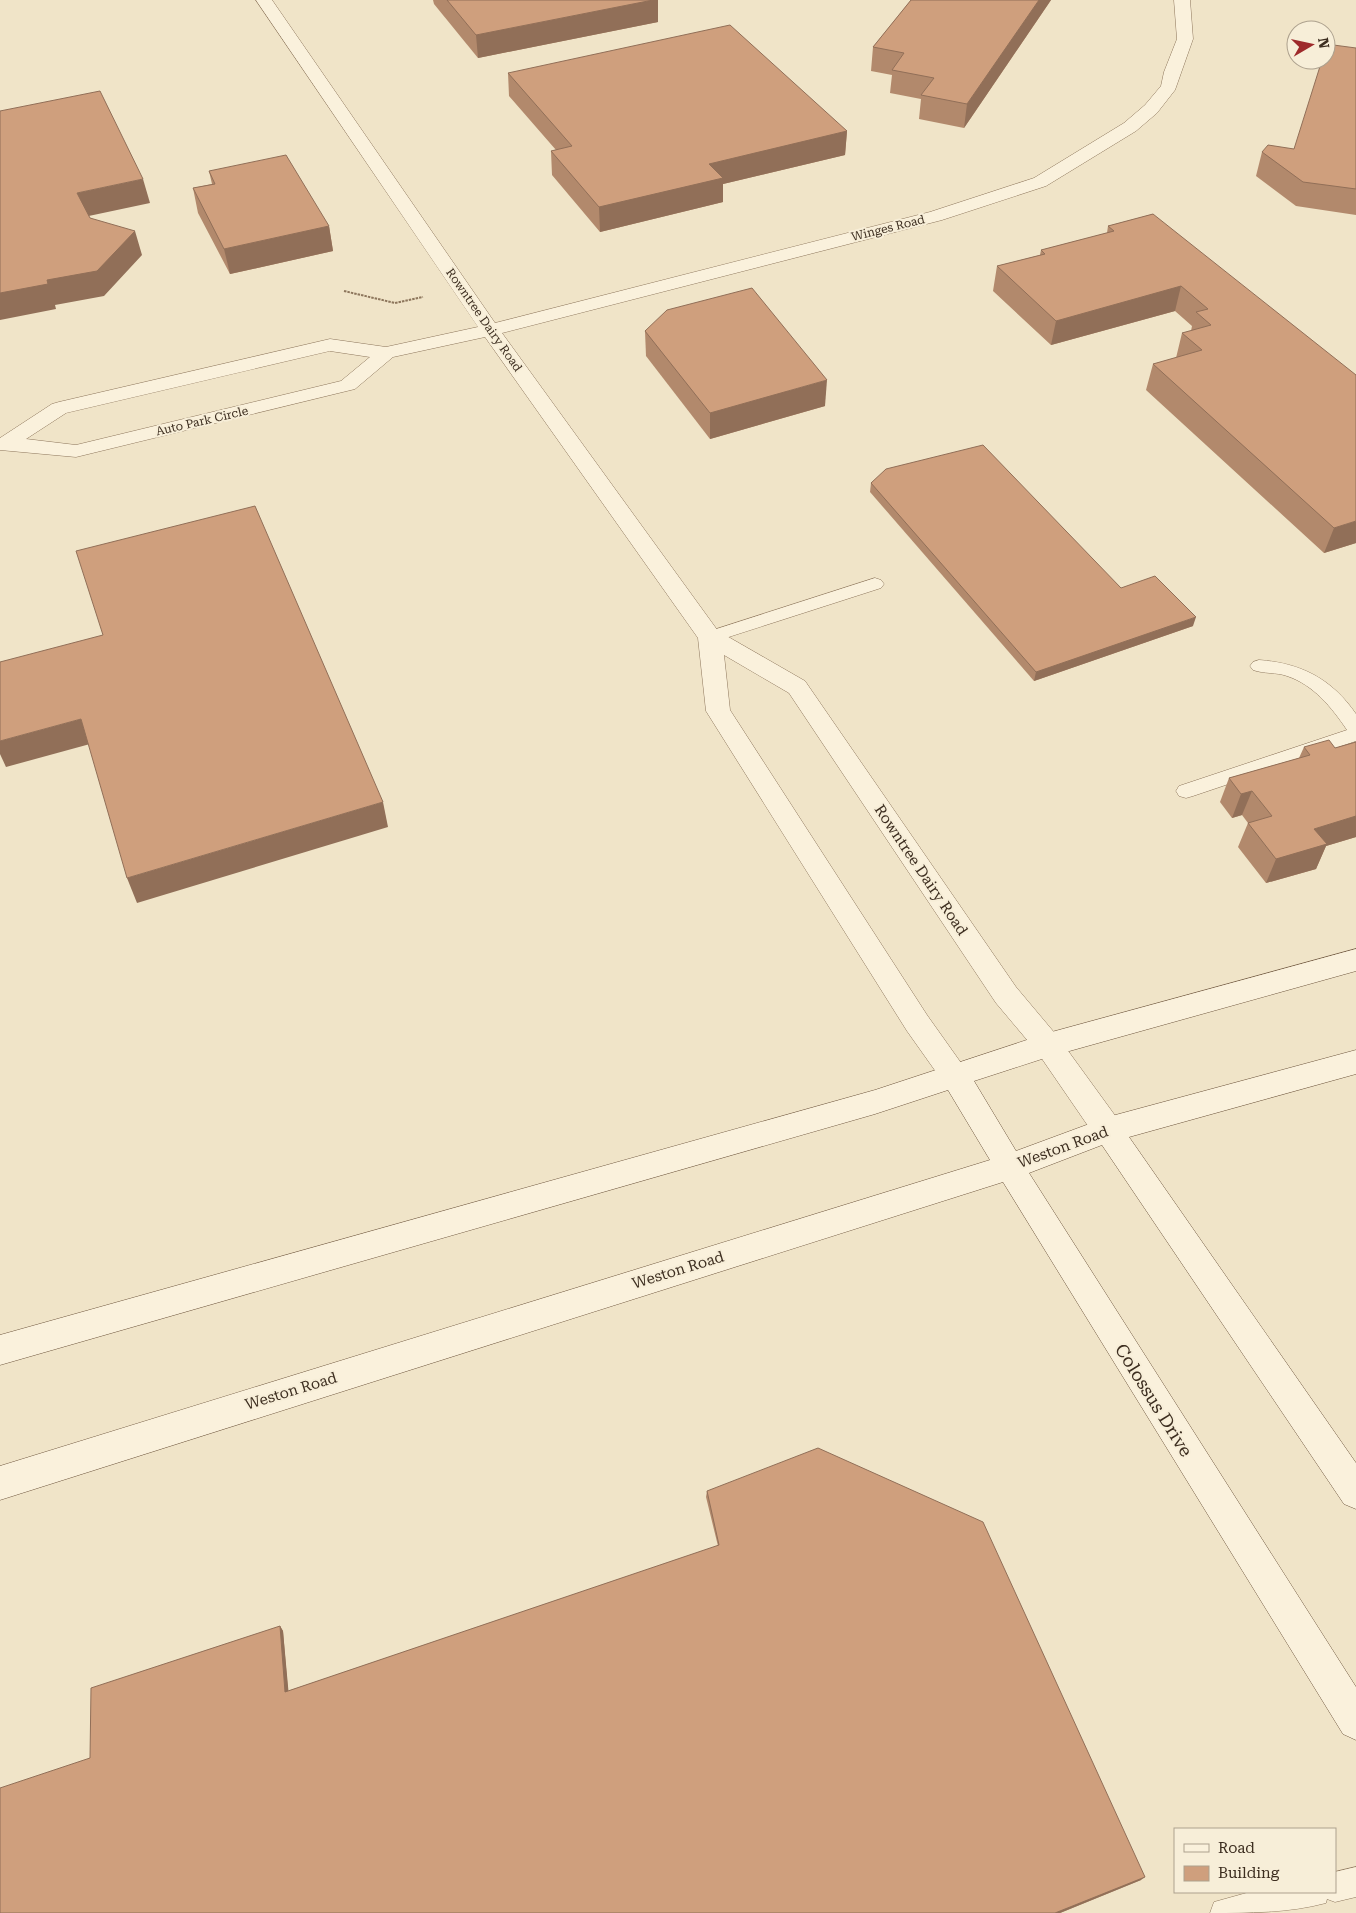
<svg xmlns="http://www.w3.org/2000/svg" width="1356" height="1913" viewBox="0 0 1356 1913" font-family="'Roboto Serif',serif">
  <rect width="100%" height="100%" fill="#f0e4c8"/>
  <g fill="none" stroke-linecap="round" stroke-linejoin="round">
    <g stroke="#8d765c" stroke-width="1">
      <g id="lane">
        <polygon points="875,578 881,580 884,584 881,588 710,643 704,641 701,637 704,633"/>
        <path d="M 1259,660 C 1301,663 1332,679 1356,714 L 1356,741 L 1193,796 L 1186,798 L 1179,796 L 1176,791 L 1179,786 L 1347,730 C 1332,708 1314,685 1287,676 C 1276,672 1264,674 1253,670 L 1250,666 L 1253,662 Z"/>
        <path d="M 1356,1867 L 1356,1897 L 1335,1902 L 1327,1899 L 1326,1903 C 1289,1913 1248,1913 1210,1913 L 1214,1902 L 1250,1892 L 1335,1892 L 1335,1872 Z"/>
      </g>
    </g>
    <g stroke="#8d765c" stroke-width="1">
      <path id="street" d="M 256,0 L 272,0 L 495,323 L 930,212 L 1034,178 L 1124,123 L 1145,105 L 1161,86 L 1164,72 L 1177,39 L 1174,0 L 1190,0 L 1193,39 L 1175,90 L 1157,113 L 1136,131 L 1046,186 L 942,220 L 502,333 L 718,631 L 805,681 L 1016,987 L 1058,1037 L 1119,1121 L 1123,1130 L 1119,1139 L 1108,1143 L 1097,1139 L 1038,1053 L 996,1003 L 789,693 L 724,655 L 730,710 L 927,1015 L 971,1077 L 966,1086 L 956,1089 L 946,1086 L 907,1031 L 706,711 L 698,638 L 485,337 L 393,357 L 355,389 L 76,457 L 0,450 L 0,438 L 52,404 L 59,402 L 330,339 L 386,347 L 478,327 ZM 330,351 L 370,357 L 341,381 L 76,445 L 26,439 L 66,413 Z"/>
    </g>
    <g stroke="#6f573f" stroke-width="1">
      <polygon id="secondary" points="1356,949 1356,971 1048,1057 974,1081 1016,1151 1108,1117 1356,1050 1356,1074 1129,1137 1356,1463 1356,1509 1344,1504 1102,1145 1029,1173 1356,1687 1356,1740 1343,1734 1003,1182 0,1500 0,1466 990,1160 948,1090 875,1114 0,1365 0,1335 875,1090 1048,1033"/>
    </g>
    <polyline stroke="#8d765c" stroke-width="2" stroke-dasharray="2.5 1" stroke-linecap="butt" points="344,291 395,303 423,297"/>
    <use href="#lane" fill="#faf1dc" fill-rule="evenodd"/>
    <use href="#street" fill="#faf1dc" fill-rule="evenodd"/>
    <use href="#secondary" fill="#faf1dc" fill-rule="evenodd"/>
  </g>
  <g fill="#b2896c">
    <polygon points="433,0 658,0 658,22 478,58 434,4"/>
    <polygon points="911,0 1051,0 964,128 919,119 921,99 890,93 892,75 871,71 873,47"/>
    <polygon points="1356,48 1356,215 1296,206 1256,176 1262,152 1294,149"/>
    <polygon points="508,73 847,131 845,155 723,184 723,202 600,232 552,175 551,151 556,150 509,96"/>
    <polygon points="209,171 329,226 333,251 230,274 198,213 193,188 212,184"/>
    <polygon points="1153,214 1356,543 1324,553 1146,390 1153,364 1176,358 1182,333 1191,331 1192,326 1175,311 1051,345 993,291 997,266 1040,255 1041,250 1107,233 1108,226"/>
    <polygon points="645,331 825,406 710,439 646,356"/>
    <polygon points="871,483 1193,626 1034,681 870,492"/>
    <polygon points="1356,742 1356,837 1326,846 1316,869 1266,883 1238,847 1248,823 1242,815 1232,818 1220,802 1229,778 1299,758 1304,747 1335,748"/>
    <polygon points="707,1491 1141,1880 1060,1913 0,1913 90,1758 280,1626 283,1631 288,1691 718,1546 706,1497"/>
  </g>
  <g fill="#916f58">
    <polygon points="653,0 658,0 658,22 478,58 476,35"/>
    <polygon points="1039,0 1051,0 964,128 967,104"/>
    <polygon points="847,131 845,155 723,184 723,202 600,232 599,207 709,164"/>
    <polygon points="143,179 150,203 84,217 77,193"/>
    <polygon points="329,226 333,251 230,274 224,249"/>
    <polygon points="135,231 142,255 104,296 55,305 56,309 0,320 0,293"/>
    <polygon points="1181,286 1175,311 1051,345 1056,321"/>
    <polygon points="827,380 825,406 710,439 710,413"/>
    <polygon points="1356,521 1356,543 1324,553 1334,528"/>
    <polygon points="1196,617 1193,626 1034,681 1036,672"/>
    <polygon points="81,719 90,744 6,767 0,754 0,741"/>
    <polygon points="1252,791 1242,815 1232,818 1241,794"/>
    <polygon points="383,802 388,827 137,903 127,878"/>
    <polygon points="1356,816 1356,837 1326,846 1316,869 1266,883 1276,859 1314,829"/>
    <polygon points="280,1626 283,1631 289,1697 285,1692"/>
    <polygon points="1145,1877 1141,1880 1060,1913 1055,1913"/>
  </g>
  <g fill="#cf9f7d" stroke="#916f58">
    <polygon points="447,0 653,0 476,35"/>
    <polygon points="911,0 1039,0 967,104 921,95 934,78 892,70 904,53 873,47"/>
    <polygon points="730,25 847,131 709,164 723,178 599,207 551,151 572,146 508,73"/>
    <polygon points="1326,44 1356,48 1356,189 1303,182 1262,152 1268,145 1294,149 1322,60 1326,60"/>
    <polygon points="100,91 143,179 77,193 90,218 135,231 97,271 47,280 48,284 0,293 0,111"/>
    <polygon points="286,155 329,226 224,249 193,188 215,184 209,171"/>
    <polygon points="1153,214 1356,375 1356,521 1334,528 1153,364 1202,350 1182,333 1211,325 1196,312 1208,309 1181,286 1056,321 997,266 1045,254 1041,250 1114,231 1108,226"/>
    <polygon points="752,288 827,380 710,413 645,331 667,310"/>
    <polygon points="983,445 1121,588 1155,576 1196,617 1036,672 871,483 886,469"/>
    <polygon points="255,506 383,802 127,878 81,719 0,741 0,662 103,635 76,551"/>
    <polygon points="1329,740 1335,748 1356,742 1356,816 1314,829 1327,844 1276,859 1248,823 1272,816 1252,791 1241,794 1229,778 1310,755 1304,747"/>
    <polygon points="818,1448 983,1522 1145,1877 1055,1913 0,1913 0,1788 90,1758 91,1688 280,1626 285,1692 719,1545 707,1491"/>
  </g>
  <g text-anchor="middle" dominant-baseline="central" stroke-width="4" stroke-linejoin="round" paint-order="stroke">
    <g font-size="12" fill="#3d2e20" stroke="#f7eed8">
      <text transform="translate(888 228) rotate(-14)">Winges Road</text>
      <text transform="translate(484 320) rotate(55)">Rowntree Dairy Road</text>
      <text transform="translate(202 421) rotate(-13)">Auto Park Circle</text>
    </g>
    <g font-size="15" fill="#3d2e20" stroke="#f7eed8">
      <text transform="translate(921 870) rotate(56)">Rowntree Dairy Road</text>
      <text transform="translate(1063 1147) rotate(-20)">Weston Road</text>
      <text transform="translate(678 1270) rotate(-17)">Weston Road</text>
      <text transform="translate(291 1391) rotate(-17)">Weston Road</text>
    </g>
    <g font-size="18" fill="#3d2e20" stroke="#f7eed8">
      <text transform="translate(1154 1400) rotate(58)">Colossus Drive</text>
    </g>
  </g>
  <rect x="1174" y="1828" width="162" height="65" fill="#f7eed8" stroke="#ada18e"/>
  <rect x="1184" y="1844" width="25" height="8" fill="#faf1dc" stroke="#ada18e"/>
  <text x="1218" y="1853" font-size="15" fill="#3d2e20">Road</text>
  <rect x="1184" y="1866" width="25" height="15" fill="#cf9f7d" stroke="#ada18e"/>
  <text x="1218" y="1878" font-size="15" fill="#3d2e20">Building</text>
  <g transform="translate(1311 45) rotate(81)"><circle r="24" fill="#f7eed8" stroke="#ada18e"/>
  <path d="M0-4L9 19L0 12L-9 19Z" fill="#9e2a2b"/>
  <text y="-8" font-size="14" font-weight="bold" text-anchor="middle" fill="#3d2e20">N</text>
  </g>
</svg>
